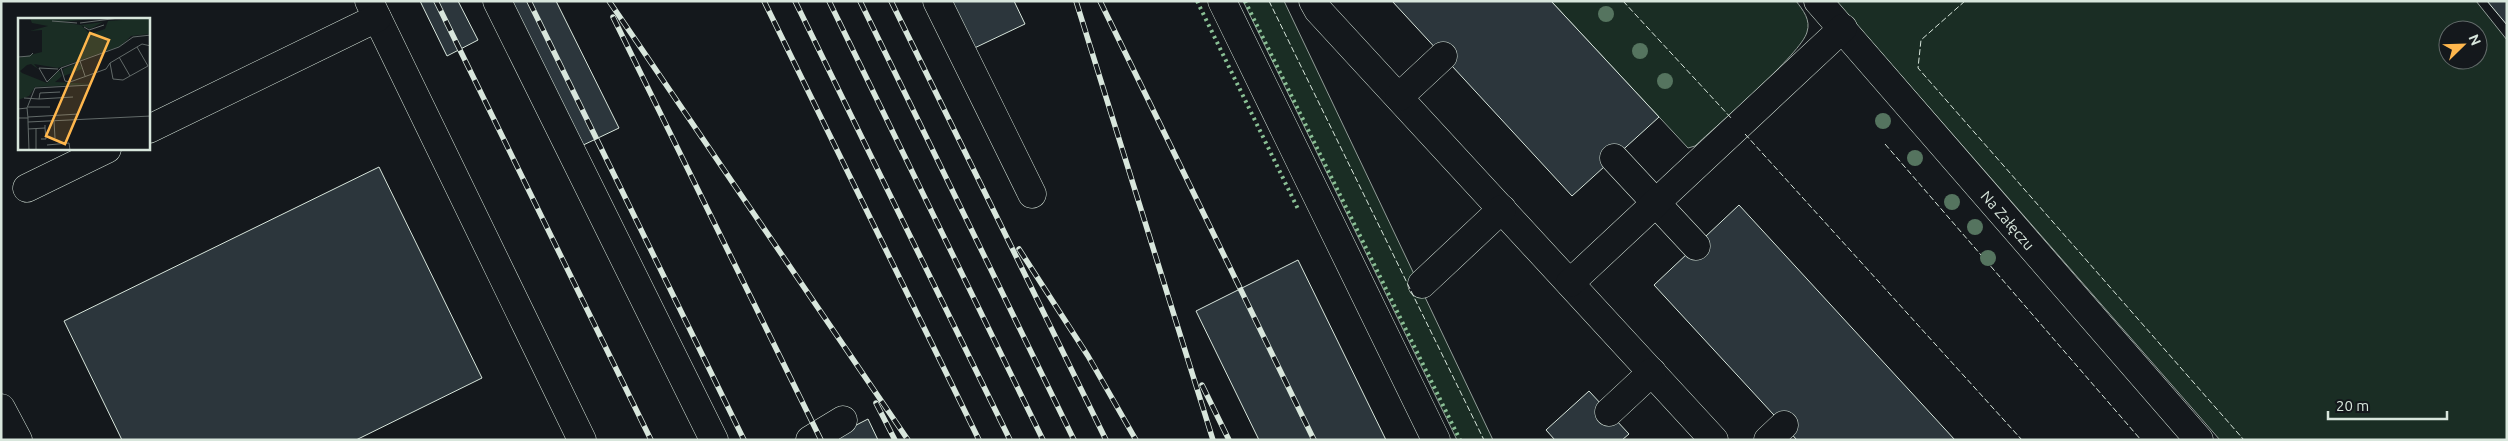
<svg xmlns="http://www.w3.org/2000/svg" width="2508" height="441" viewBox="0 0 2508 441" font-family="Ubuntu,sans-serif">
  <rect width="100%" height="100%" fill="#14181c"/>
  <g fill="#1a2d24" stroke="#939e99" fill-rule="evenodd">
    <polygon points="1243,1 1284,1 1493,440 1457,440"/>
    <path d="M 1551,1 L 1796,1 C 1803,10 1811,20 1807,32 C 1802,53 1716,126 1695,146 L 1688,148 Z"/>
    <path d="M 1836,1 L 2476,1 L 2507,40 L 2507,440 L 2220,440 ZM 2448,30 L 2478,30 L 2478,60 L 2448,60 Z"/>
  </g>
  <g fill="#2c363c" stroke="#d8e6dc">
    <polygon points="420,1 458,1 478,40 447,56"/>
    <polygon points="505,1 556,1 619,128 577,148"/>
    <polygon points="941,1 1014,1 1025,24 966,52"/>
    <polygon points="1392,1 1551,1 1659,117 1572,196"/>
    <polygon points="2487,1 2507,1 2507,25"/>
    <polygon points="379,167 482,378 356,440 122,440 64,321"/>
    <polygon points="1739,205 1955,440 1797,440 1654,285"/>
    <polygon points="1298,260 1386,440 1259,440 1196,311"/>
    <polygon points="1589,391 1629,434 1622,440 1555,440 1546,430"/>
    <polygon points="868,419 878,440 827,440"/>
  </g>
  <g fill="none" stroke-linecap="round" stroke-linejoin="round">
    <g stroke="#d8e6dc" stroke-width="29">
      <g id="minor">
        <polyline points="369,1 582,440"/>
        <polyline points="497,1 714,440"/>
        <polyline points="937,1 1032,194"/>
        <polyline points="1222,1 1436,440"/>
        <polyline points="1313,1 1318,10 1714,440"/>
        <path id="s1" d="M 1818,1 L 2199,440"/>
        <polyline points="1399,97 1443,56"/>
        <polyline points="149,129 377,18"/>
        <polyline points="1614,158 1696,246"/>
        <polyline points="27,188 107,149"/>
        <polyline points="1570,283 1843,28"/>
        <polyline points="1422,284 1502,209"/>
        <polyline points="1,408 18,440"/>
        <polyline points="1609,412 1652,372"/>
        <polyline points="810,440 843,420"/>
        <polyline points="1768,440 1784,425"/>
      </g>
    </g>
    <use href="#minor" stroke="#14181c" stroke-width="28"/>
    <g stroke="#d8e6dc" stroke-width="5.5">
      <g id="rail">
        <polyline points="436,1 651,440"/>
        <polyline points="529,1 744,440"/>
        <polyline points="609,1 908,440"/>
        <polyline points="764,1 979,440"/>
        <polyline points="795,1 1010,440"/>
        <polyline points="829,1 1043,440"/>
        <polyline points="860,1 1074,440"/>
        <polyline points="891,1 1106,440"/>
        <polyline points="1076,1 1213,440"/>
        <polyline points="1100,1 1314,440"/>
        <polyline points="613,17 821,440"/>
        <polyline points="1019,249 1088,356 1136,440"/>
        <polyline points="1202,385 1229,440"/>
        <polyline points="876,403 895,440"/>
      </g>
    </g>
    <use href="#rail" stroke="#14181c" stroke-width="4" stroke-dasharray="11" stroke-linecap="butt"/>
    <g stroke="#8ac095" stroke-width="4" stroke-dasharray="2.5 4" stroke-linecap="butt">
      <polyline points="1197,1 1298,209"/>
      <polyline points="1245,1 1460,440"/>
    </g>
    <g stroke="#d8e6dc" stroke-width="1" stroke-dasharray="6 2.5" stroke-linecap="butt">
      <polyline points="1269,1 1484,440"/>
      <polyline points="1623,1 1732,119"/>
      <polyline points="1965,1 1921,40 1918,68 2244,440"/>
      <polyline points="1745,134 2022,440"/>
      <polyline points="1885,144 2141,440"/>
    </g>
  </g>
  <g fill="#55745f">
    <circle cx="1606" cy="14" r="8"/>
    <circle cx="1640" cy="51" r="8"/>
    <circle cx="1665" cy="81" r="8"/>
    <circle cx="1883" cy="121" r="8"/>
    <circle cx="1915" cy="158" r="8"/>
    <circle cx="1952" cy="202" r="8"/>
    <circle cx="1975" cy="227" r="8"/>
    <circle cx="1988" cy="258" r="8"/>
  </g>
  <g text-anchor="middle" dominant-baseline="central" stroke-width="4" stroke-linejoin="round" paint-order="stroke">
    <g font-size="15" fill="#d8e6dc" stroke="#14181c">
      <text stroke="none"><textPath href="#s1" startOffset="290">Na Załęczu</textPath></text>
    </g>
  </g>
  <g transform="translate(18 18)">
    <rect width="132" height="132" fill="#14181c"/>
    <path d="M 12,0 L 85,0 L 44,4 L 62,7 L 85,4 L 72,11 L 63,7 L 72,16 L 87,11 L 90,3 L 132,0 L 132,16 L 113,18 L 103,28 L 40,50 L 16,46 L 20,51 L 13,46 L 9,47 L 2,53 L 4,55 L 29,65 L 41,52 L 44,58 L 37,64 L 74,66 L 17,69 L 11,78 L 0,82 L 0,40 L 24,34 L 24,12 L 12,13 L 30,8 L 14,5 ZM 61,44 L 64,51 L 46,58 L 45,51 Z" fill="#1a2d24"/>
    <path fill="none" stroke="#626a69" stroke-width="1" d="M 34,3 L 59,5M 62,5 L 101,0M 66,9 L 71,12 L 86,7M 0,39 L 12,38 L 15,35M 101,39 L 112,58 L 130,48 L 119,29M 62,43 L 67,58M 92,45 L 95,61 L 105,62 L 112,58M 43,50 L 47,63 L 52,64 L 88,51 L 92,45 L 124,26 L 133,28M 40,51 L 21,50 L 29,64 L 43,50 L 101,29 L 115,19 L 133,17M 6,80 L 21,81 L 22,75 L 42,74M 21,81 L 55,79M 10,89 L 32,89M 9,90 L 17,70 L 73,67M 0,91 L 9,90 L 10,100 L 0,100M 10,99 L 61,96M 10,100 L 10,104 L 133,98M 36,103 L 37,120M 10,104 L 11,132M 10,111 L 27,110 L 27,107M 18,111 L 18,132M 23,121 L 28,121 L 27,110M 29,127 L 51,125 L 52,132"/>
    <path fill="#ffb74d" fill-opacity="0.15" stroke="#ffb74d" stroke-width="2.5" d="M 72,15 L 91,22 L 47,126 L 28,118 Z"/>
    <rect width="132" height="132" fill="none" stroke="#d8e6dc" stroke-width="2.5"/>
  </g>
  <rect width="2508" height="441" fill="none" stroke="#d8e6dc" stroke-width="5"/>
  <g transform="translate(2463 45) rotate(67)"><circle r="24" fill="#14181c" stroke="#626a69"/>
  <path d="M0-4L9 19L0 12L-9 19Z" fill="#ffb74d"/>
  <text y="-8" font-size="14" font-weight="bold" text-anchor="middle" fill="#d8e6dc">N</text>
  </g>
  <path d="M2328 411v8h119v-8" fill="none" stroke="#d8e6dc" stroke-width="2.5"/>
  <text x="2336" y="411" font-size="15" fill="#d8e6dc" stroke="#14181c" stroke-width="4" paint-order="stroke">20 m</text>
</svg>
